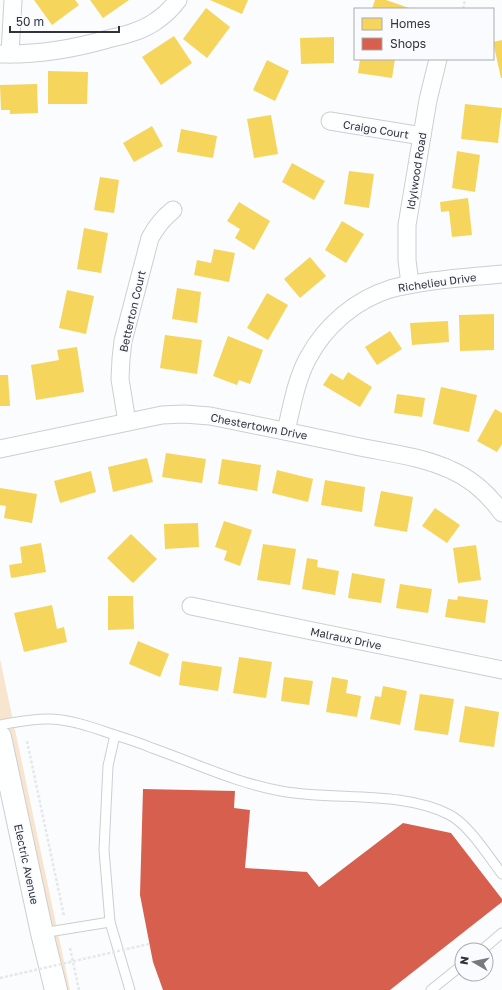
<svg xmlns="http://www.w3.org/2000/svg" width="502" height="990" viewBox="0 0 502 990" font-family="'Golos Text',sans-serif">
  <rect width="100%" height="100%" fill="#fafcfe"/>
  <polygon fill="#f8e5cf" points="0,659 70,990 44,990 0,783"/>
  <g fill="#f6d55c">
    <polygon points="34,0 75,0 79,5 52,25"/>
    <polygon points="90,0 129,0 103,18"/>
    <polygon points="210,0 248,0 242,14"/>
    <polygon points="375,0 386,0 412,9 372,9"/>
    <polygon points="206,8 230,27 207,58 183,39"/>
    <polygon points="174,36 192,63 161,85 142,57"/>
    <polygon points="334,37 334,63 301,64 300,38"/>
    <polygon points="502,40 502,78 501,78 493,42"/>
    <polygon points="360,59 395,59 392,78 358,73"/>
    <polygon points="267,60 289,71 275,101 253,90"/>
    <polygon points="48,71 88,72 87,104 48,104"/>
    <polygon points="37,84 38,113 10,114 10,110 1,110 0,85"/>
    <polygon points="465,104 502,108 498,143 461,139"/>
    <polygon points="271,115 278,154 254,158 247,119"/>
    <polygon points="152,126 163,146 134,162 123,143"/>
    <polygon points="181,129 217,136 213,158 177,152"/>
    <polygon points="457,151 480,155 475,192 452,188"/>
    <polygon points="292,163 325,181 314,200 282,182"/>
    <polygon points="349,171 374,174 369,208 344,204"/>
    <polygon points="100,177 119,180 114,213 94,210"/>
    <polygon points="468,198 472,235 452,237 449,211 441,212 440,202"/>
    <polygon points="239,202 270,221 254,250 235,238 240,229 227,221"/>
    <polygon points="342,221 364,234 346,263 325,250"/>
    <polygon points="84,228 108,233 101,273 77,269"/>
    <polygon points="214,249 235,253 229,282 194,275 197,260 211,263"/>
    <polygon points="310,257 326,276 300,298 284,279"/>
    <polygon points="177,288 201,292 197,323 172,319"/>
    <polygon points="67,290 94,296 86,334 59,328"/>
    <polygon points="267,293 288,305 268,340 247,328"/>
    <polygon points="494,314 494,350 460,351 459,315"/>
    <polygon points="448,321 449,342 412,345 410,323"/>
    <polygon points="390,331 402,349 377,365 365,347"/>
    <polygon points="165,335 202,340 197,374 160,368"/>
    <polygon points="228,336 263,350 250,384 239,380 237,385 213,376"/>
    <polygon points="77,347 84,392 36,400 31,365 59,360 57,350"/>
    <polygon points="348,372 372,387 360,407 323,385 331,373 343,380"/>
    <polygon points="0,375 8,375 10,406 0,406"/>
    <polygon points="441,387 477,395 469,432 433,424"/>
    <polygon points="397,394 425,398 422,417 394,413"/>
    <polygon points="495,409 502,413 502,444 497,452 477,441"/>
    <polygon points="166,453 206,459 202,483 162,477"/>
    <polygon points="147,458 153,482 113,492 108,467"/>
    <polygon points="222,459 261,465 257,491 218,484"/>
    <polygon points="277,470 313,479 308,502 272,493"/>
    <polygon points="91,471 96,492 60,503 54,481"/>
    <polygon points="325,480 365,487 362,512 321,505"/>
    <polygon points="0,488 37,494 32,523 4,518 6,506 0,505"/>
    <polygon points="381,491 413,497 407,532 374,526"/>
    <polygon points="435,508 460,525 447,543 422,526"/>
    <polygon points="224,521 252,530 240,566 224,560 227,551 215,547"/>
    <polygon points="198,523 199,547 165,549 164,524"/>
    <polygon points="131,534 157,559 133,583 107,558"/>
    <polygon points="41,543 46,572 11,578 9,565 22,563 20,547"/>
    <polygon points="263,544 296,549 290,585 257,580"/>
    <polygon points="476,545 481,580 458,583 453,548"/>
    <polygon points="307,558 318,560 317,567 339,571 335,595 302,589"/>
    <polygon points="352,573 385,579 381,603 348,598"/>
    <polygon points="400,584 432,589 428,613 396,608"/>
    <polygon points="108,596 133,596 134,629 108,630"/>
    <polygon points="458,596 488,600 485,623 445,617 448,599 457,600"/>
    <polygon points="52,605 57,629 64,627 67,642 24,652 14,613"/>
    <polygon points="138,641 169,654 160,677 129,664"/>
    <polygon points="239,657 272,662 266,698 233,693"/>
    <polygon points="182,661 222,667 218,691 179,685"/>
    <polygon points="284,677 313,681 309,705 281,701"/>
    <polygon points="332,677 348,680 346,693 361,696 357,717 326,712"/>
    <polygon points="383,686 407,691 400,725 370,719 375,696 381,697"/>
    <polygon points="420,694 454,699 448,735 414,730"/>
    <polygon points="465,706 499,712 494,747 459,742"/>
  </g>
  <polygon fill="#d6604d" points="143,789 235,791 234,808 250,810 245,868 307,872 319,887 403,823 451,833 502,899 502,902 390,990 163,990 153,962 140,895"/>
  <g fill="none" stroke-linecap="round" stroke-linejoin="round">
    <g stroke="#ccced3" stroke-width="11">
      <g id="lane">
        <path d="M 0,725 C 17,722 34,718 51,719 C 73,720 94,728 115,735 C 128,739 140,743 152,748 C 195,763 236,783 281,791 C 334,801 402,790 450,815 C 469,825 489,857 502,874"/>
        <polyline points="115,735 108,766 104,850 110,922 130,990"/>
        <polyline points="42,933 110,922"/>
        <polyline points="482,950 502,933"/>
        <polyline points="431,990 462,965"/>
      </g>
    </g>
    <g stroke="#ccced3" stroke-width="19">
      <g id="street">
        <path d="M 0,54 C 37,55 73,49 108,39 C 125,35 142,31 156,21 C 165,15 172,8 178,0"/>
        <polyline points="10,54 13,0"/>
        <polyline points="330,121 422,136"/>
        <polyline points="410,284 407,260 407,225 428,100 438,59"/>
        <path d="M 127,422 L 120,379 L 121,359 L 123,341 L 150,238 C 156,227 163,218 173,210"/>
        <path d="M 286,431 C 292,406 296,380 308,358 C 325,326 355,300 390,289 C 404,285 418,283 432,281 C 455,278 479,276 502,274"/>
        <path d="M 0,449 L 162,415 L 184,414 L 210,416 C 260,426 310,436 360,447 C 390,453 423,457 451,470 C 472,479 489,495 502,513"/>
        <polyline points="191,606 502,670"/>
      </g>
    </g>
    <g stroke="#ccced3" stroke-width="24">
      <polyline id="secondary" points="0,737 42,933 56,990"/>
    </g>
    <g stroke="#e6e7e8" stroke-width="2.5" stroke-dasharray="3 2" stroke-linecap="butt">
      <polyline points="463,9 465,0"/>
      <polyline points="27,741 64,916"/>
      <polyline points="70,948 79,990"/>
    </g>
    <use href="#lane" stroke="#feffff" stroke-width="9"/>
    <use href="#street" stroke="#feffff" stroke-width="17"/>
    <use href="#secondary" stroke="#feffff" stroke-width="22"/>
    <polyline stroke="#e6e7e8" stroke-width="2.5" stroke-dasharray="3 2" stroke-linecap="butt" points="0,978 149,944"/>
  </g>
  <g text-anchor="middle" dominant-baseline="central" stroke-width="4" stroke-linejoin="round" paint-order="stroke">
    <g font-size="11" fill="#30333a" stroke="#f9fbff">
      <text transform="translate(376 129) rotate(9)">Craigo Court</text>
      <text transform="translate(416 171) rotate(-81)">Idylwood Road</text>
      <text transform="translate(437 282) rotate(-8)">Richelieu Drive</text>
      <text transform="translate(132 311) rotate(-77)">Betterton Court</text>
      <text transform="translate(259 426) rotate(11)">Chestertown Drive</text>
      <text transform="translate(346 638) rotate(12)">Malraux Drive</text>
      <text transform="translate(27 864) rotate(78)">Electric Avenue</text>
    </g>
  </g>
  <rect x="354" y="8" width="140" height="52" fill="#f9fbff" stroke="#a9abb0"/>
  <rect x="362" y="18" width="20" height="12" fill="#f6d55c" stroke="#a9abb0"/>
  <text x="390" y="28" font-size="12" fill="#30333a">Homes</text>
  <rect x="362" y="38" width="20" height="12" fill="#d6604d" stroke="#a9abb0"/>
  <text x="390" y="48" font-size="12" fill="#30333a">Shops</text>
  <g transform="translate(474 962) rotate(279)"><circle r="19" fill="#f9fbff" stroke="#a9abb0"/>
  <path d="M0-3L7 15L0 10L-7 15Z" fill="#77797f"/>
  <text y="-6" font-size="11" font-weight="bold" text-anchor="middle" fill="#30333a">N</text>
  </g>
  <path d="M10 26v6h109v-6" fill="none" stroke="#30333a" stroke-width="2"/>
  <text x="16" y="26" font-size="12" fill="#30333a" stroke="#f9fbff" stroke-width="3" paint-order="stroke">50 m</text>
</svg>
